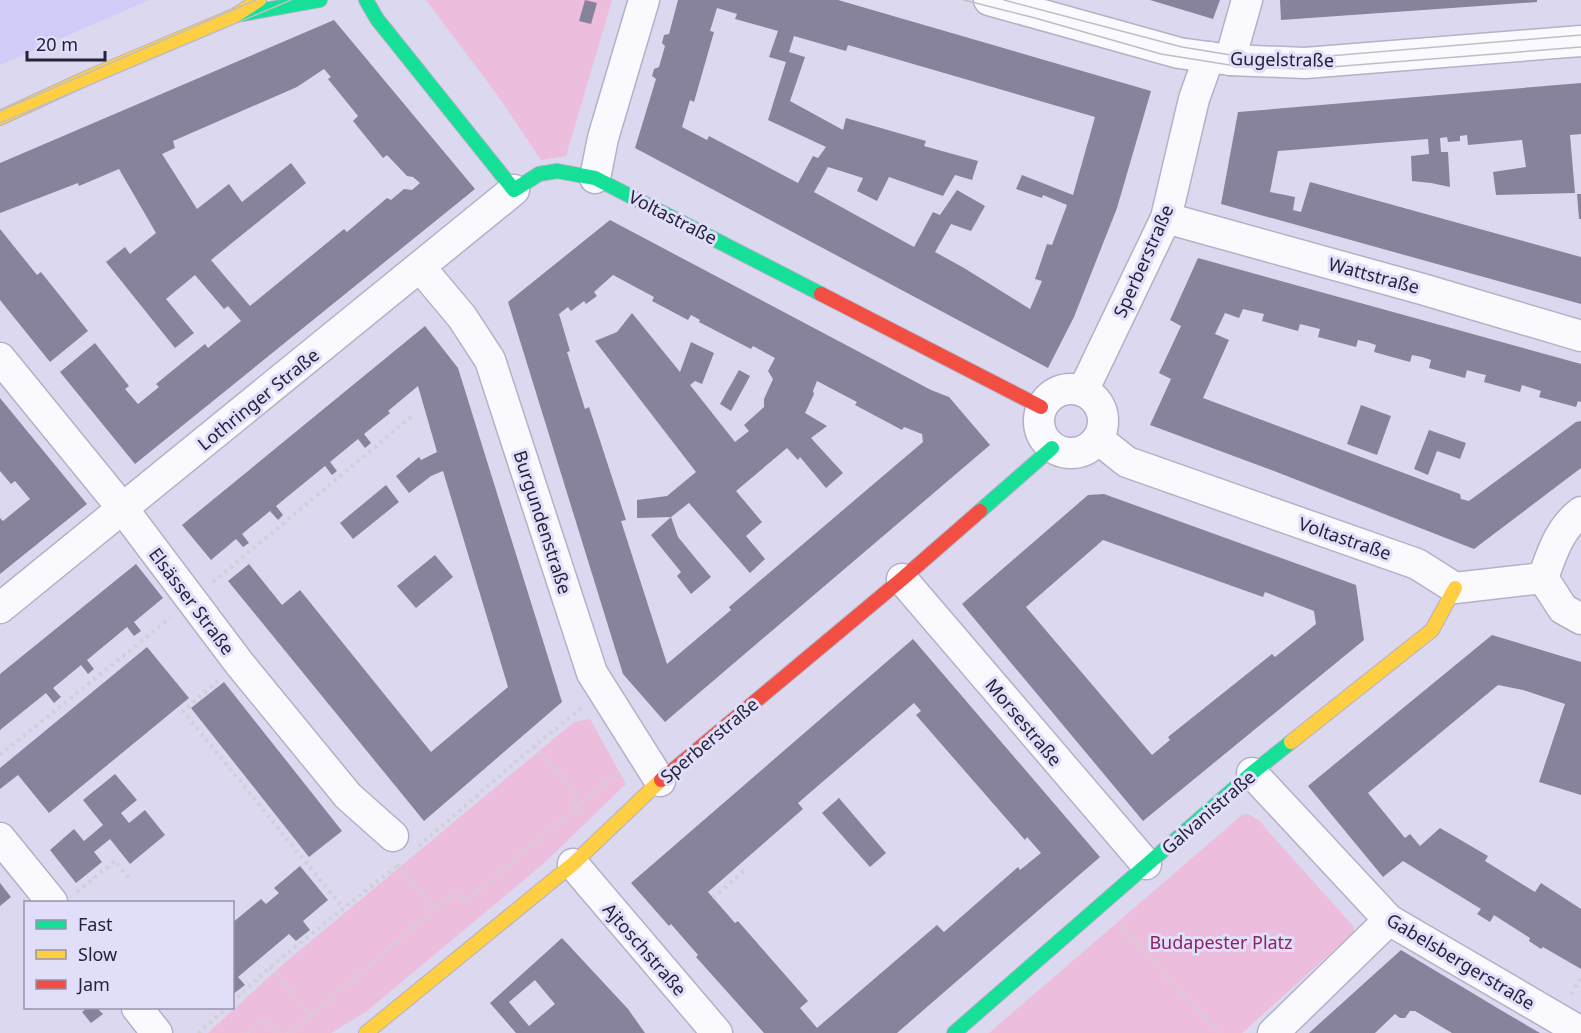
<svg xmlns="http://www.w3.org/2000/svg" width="1581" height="1033" viewBox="0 0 1581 1033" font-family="'Noto Sans',sans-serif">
  <rect width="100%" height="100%" fill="#dbd8ef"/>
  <polygon fill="#d1ccf7" points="0,0 149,0 0,65"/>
  <g fill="#ecbddd">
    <polygon points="426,0 612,0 566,156 541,160 496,93"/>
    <polygon points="590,719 626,784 543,864 367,1011 331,1033 208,1033 281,966 574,722"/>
    <polygon points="1248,814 1260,821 1267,830 1354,927 1354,932 1242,1033 989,1033 1242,815"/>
  </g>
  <g fill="#88839c" fill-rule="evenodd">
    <polygon points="585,0 597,3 591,24 579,21"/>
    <path d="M 678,0 L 838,0 L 1151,91 L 1117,208 L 1074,317 L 1048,368 L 635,148 L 656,79 L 652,76 L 654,69 L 659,67 L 665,46 L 662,43 L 664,35 L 669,34 ZM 717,8 L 737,14 L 735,19 L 778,31 L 769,57 L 786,62 L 768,120 L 826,147 L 818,158 L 813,156 L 798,183 L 709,136 L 707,140 L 682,127 L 690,100 L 694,102 L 714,32 L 710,31 ZM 794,36 L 846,51 L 848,45 L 1095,117 L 1073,195 L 1022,175 L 1016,189 L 1042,198 L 1043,195 L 1067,205 L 1052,245 L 1047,244 L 1035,279 L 1042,281 L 1030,309 L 964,268 L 935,252 L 951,224 L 971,231 L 985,206 L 957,190 L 940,215 L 933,212 L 914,247 L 814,192 L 828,167 L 863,178 L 857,191 L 877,201 L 889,177 L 943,196 L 955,175 L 972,180 L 978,161 L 924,146 L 926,141 L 846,118 L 843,130 L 790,101 L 805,57 L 789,52 Z"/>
    <polygon points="1150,0 1220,0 1213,19"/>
    <polygon points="1280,0 1537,0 1537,2 1281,20"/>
    <path d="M 334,20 L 475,189 L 135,464 L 60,372 L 95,343 L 129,386 L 125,389 L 138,404 L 159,387 L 156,384 L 205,344 L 208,348 L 241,321 L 228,306 L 224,309 L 195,275 L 166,299 L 194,333 L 175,348 L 106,262 L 125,247 L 130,254 L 156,233 L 119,169 L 79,186 L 78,183 L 0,213 L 0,163 ZM 324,69 L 331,77 L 328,79 L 358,116 L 353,121 L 383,158 L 387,155 L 407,176 L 413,177 L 420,183 L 412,190 L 404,189 L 391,200 L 387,198 L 347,232 L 344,229 L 250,306 L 211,260 L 306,183 L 291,163 L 242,202 L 229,184 L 197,209 L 162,154 L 175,148 L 173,141 L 297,87 Z"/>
    <polygon points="1581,83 1581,134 1570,135 1575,193 1496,195 1493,172 1526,167 1522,140 1468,145 1467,135 1460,136 1460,141 1448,142 1447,137 1440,138 1441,152 1448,152 1450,187 1431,183 1412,181 1411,156 1429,154 1428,139 1278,151 1270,192 1295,197 1293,210 1301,212 1310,182 1581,257 1581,304 1221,204 1238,112"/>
    <polygon points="1577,194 1581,194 1581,219 1579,219"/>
    <path d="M 610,220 L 931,390 L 949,397 L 990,445 L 665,722 L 623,674 L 508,302 ZM 613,275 L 654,297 L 652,301 L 688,320 L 691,315 L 700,320 L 699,322 L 751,349 L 753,346 L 775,358 L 768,371 L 773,379 L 764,399 L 764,407 L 744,425 L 749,431 L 735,442 L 690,385 L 695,381 L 702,384 L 714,353 L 691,342 L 680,372 L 632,313 L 617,332 L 595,341 L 696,472 L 667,496 L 637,500 L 637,518 L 671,517 L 689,503 L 750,573 L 765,559 L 746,536 L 762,522 L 736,491 L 787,448 L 798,460 L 800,457 L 826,488 L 843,473 L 811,438 L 827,426 L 805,413 L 814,394 L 813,391 L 817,381 L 857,402 L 855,405 L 902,430 L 904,427 L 922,434 L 923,442 L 729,607 L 731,610 L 667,664 L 621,521 L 626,520 L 589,407 L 585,409 L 567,352 L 570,351 L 559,314 L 568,307 L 571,311 L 584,301 L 586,304 L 597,296 L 594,292 Z"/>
    <polygon points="0,229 37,275 41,272 88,331 50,362 0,300"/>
    <polygon points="1198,258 1581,364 1581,402 1578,401 1576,407 1539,397 1541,391 1522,385 1520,392 1484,382 1486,375 1477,373 1467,370 1465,378 1429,368 1431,360 1422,357 1412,355 1410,362 1374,352 1376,345 1367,342 1358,340 1356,347 1318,337 1320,329 1300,324 1298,331 1262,321 1264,314 1243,309 1239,318 1225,313 1215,334 1229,340 1203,398 1460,494 1461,499 1469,501 1576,422 1581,421 1581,468 1474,549 1274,471 1150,425 1171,379 1159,373 1181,326 1170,320"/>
    <polygon points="425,326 458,368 562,702 424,821 228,581 249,564 282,605 300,590 431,752 508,687 443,471 431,476 409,493 396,476 419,457 421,460 437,452 418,386 388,411 390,413 364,434 371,443 365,448 358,439 330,462 337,471 332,475 325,466 276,506 283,515 278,520 270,511 242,534 249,543 243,547 236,539 211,560 182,525"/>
    <polygon points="739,370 750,376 731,411 720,404"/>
    <polygon points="0,398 87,504 0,574 0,518 3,521 30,499 15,481 11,484 0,471"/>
    <polygon points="1361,405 1391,416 1377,455 1347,444"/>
    <polygon points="1429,430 1466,443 1460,459 1437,451 1428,475 1414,469"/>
    <polygon points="386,485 399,502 353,539 340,523"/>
    <path d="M 1104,494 L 1356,585 L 1364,640 L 1143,821 L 962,604 L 1088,495 ZM 1103,540 L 1263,597 L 1265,592 L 1314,611 L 1316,624 L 1275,657 L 1272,654 L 1168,737 L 1170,740 L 1152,755 L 1026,607 Z"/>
    <polygon points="671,517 678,537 711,577 691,594 677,576 681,572 651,535"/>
    <polygon points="435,555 453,577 416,608 397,586"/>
    <polygon points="136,564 163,598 134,622 141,631 134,636 127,627 87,660 94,669 88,674 81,665 53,688 61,697 54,703 46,693 0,730 0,674"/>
    <polygon points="1492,635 1581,662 1581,795 1539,782 1565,704 1523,690 1498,685 1368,793 1405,838 1410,834 1420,846 1440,828 1488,856 1485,861 1535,892 1541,883 1581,909 1581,969 1543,947 1541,949 1529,941 1530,938 1494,915 1490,922 1477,914 1481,909 1403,861 1383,877 1308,786"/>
    <path d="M 913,639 L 1100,857 L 897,1033 L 764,1033 L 696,957 L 698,955 L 671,924 L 669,926 L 631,883 ZM 914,703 L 921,711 L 916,715 L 1025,840 L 1027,837 L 1041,853 L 1020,870 L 1018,867 L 944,932 L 937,925 L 817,1028 L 800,1008 L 808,1001 L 738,921 L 735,923 L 708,892 L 803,809 L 798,803 Z"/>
    <polygon points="147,647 189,698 49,813 18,775 0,789 0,768"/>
    <polygon points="224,682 342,831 309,857 191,708"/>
    <polygon points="115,774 137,800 121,813 129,823 145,810 165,835 130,864 110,839 94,852 102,862 76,883 50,850 74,829 84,841 103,825 83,800"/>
    <polygon points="839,798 886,853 870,867 822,813"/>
    <polygon points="300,866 328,900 303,921 310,930 296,941 289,934 238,977 245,985 232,995 232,923 261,899 266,904 279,893 274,888"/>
    <polygon points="0,883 11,897 0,906"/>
    <path d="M 562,938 L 628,1009 L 645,1033 L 516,1033 L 490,1003 ZM 535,980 L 555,1004 L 529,1026 L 509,1002 Z"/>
    <polygon points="1401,950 1499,1009 1540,1033 1452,1033 1415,1011 1410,1011 1405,1018 1400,1018 1395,1014 1375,1033 1309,1033"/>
    <polygon points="87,1008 97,1008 103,1014 91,1023 82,1012"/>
  </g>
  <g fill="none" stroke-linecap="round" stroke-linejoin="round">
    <g stroke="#b4b1c7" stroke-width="33">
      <g id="street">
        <polyline points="989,0 1179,53 1230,60 1305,63 1581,41"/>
        <polyline points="1230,60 1247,0"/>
        <polyline points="595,178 603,138 644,0"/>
        <polyline points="1166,218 1422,289 1581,336"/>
        <polyline points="420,267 462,317 490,360 592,673 660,781"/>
        <polyline points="0,358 123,509 239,663 348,796 393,836"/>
        <circle cx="1071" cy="421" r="32"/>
        <polyline points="1083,391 1166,218 1194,99 1209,57"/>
        <polyline points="1098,439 1127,462 1417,564 1455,588 1543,578 1563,609 1581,619"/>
        <path d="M 1543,578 C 1552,553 1559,529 1581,512"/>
        <polyline points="902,579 1146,864"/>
        <polyline points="0,608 514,190"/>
        <polyline points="1252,773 1389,920 1581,1032"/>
        <polyline points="0,838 52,902"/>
        <polyline points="573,864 717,1033"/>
        <polyline points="137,1008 157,1033"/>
        <polyline points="1273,1033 1389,920"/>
      </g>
    </g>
    <g stroke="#b4b1c7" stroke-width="16">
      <g id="fast">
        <polyline points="366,0 377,19 514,190 539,174 557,171 595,178 821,294"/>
        <polyline points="237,15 320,0"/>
        <polyline points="980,511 1052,448"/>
        <polyline points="954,1033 1252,773 1291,742"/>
      </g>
    </g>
    <g stroke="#b4b1c7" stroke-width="16">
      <g id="slow">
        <polyline points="0,118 89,77 236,15 259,0"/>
        <polyline points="1291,742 1432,630 1455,588"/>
        <polyline points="366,1033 573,864 661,780"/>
      </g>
    </g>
    <g stroke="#b4b1c7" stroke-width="16">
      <g id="jam">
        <polyline points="821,294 1041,407"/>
        <polyline points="661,780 902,579 980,511"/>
      </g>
    </g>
    <g stroke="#d1d0d7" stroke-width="4" stroke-dasharray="3 4.5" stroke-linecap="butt">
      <polyline points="213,582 411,417"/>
      <polyline points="218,681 183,711 343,908"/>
      <polyline points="534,746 575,792 576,808 582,815"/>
      <polyline points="0,755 170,618"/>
      <polyline points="419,846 534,746 583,707"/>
      <polyline points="397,864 435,909"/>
      <polyline points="77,892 115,861 131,881"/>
      <polyline points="713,898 745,870"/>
      <polyline points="1120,926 1220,1033"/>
      <polyline points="270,967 311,1016"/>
      <polyline points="1571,994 1581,977"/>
      <polyline points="232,1002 270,967 398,865"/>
      <polyline points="198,1033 227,1008"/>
      <polyline points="247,1033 265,1020 279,1033"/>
      <polyline points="286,1033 311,1016 435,909 457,895 466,901 622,769"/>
    </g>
    <use href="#street" stroke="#faf9fd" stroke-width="30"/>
    <use href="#fast" stroke="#16e098" stroke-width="14"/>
    <use href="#slow" stroke="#ffcf43" stroke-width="14"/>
    <use href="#jam" stroke="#f24e42" stroke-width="14"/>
    <g stroke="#bfbec4" stroke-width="1.5">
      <polyline points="964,0 1035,18 1161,54 1242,67 1305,69 1581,47"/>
      <polyline points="1004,0 1182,47 1231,55 1305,58 1581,35"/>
      <polyline points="0,111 256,0"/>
      <polyline points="0,123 291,0"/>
    </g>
  </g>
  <g text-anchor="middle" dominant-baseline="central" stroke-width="6" stroke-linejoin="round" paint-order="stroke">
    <g font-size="18" fill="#25223b" stroke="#e1defa">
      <text transform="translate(1282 59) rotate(1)">Gugelstraße</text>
      <text transform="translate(673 217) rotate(27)">Voltastraße</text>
      <text transform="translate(1143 261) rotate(-66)">Sperberstraße</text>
      <text transform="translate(1374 275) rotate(15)">Wattstraße</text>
      <text transform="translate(258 399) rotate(-39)">Lothringer Straße</text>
      <text transform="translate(543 522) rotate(72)">Burgundenstraße</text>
      <text transform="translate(1345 538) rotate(19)">Voltastraße</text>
      <text transform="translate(192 601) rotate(53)">Elsässer Straße</text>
      <text transform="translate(1024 722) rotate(50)">Morsestraße</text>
      <text transform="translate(709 740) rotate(-40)">Sperberstraße</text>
      <text transform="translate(1208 812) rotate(-41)">Galvanistraße</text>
      <text transform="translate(645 949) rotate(49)">Ajtoschstraße</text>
      <text transform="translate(1461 961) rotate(31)">Gabelsbergerstraße</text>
    </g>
    <g font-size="18" fill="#8e2361" stroke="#e1defa">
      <text x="1221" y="942">Budapester Platz</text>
    </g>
  </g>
  <rect x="24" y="901" width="210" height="108" fill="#e1defa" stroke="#9693ae" stroke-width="1.5"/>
  <rect x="36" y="920" width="30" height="9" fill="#16e098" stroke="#9693ae" stroke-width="1.5"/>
  <text x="78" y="931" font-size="18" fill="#25223b">Fast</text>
  <rect x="36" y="950" width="30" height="9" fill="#ffcf43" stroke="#9693ae" stroke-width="1.5"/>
  <text x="78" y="961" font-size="18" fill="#25223b">Slow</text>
  <rect x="36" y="980" width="30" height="9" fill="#f24e42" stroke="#9693ae" stroke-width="1.5"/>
  <text x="78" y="991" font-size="18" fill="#25223b">Jam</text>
  <path d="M27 51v9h78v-9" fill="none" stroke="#25223b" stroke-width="3"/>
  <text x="36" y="51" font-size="18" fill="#25223b" stroke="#e1defa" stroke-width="4.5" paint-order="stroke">20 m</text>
</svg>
